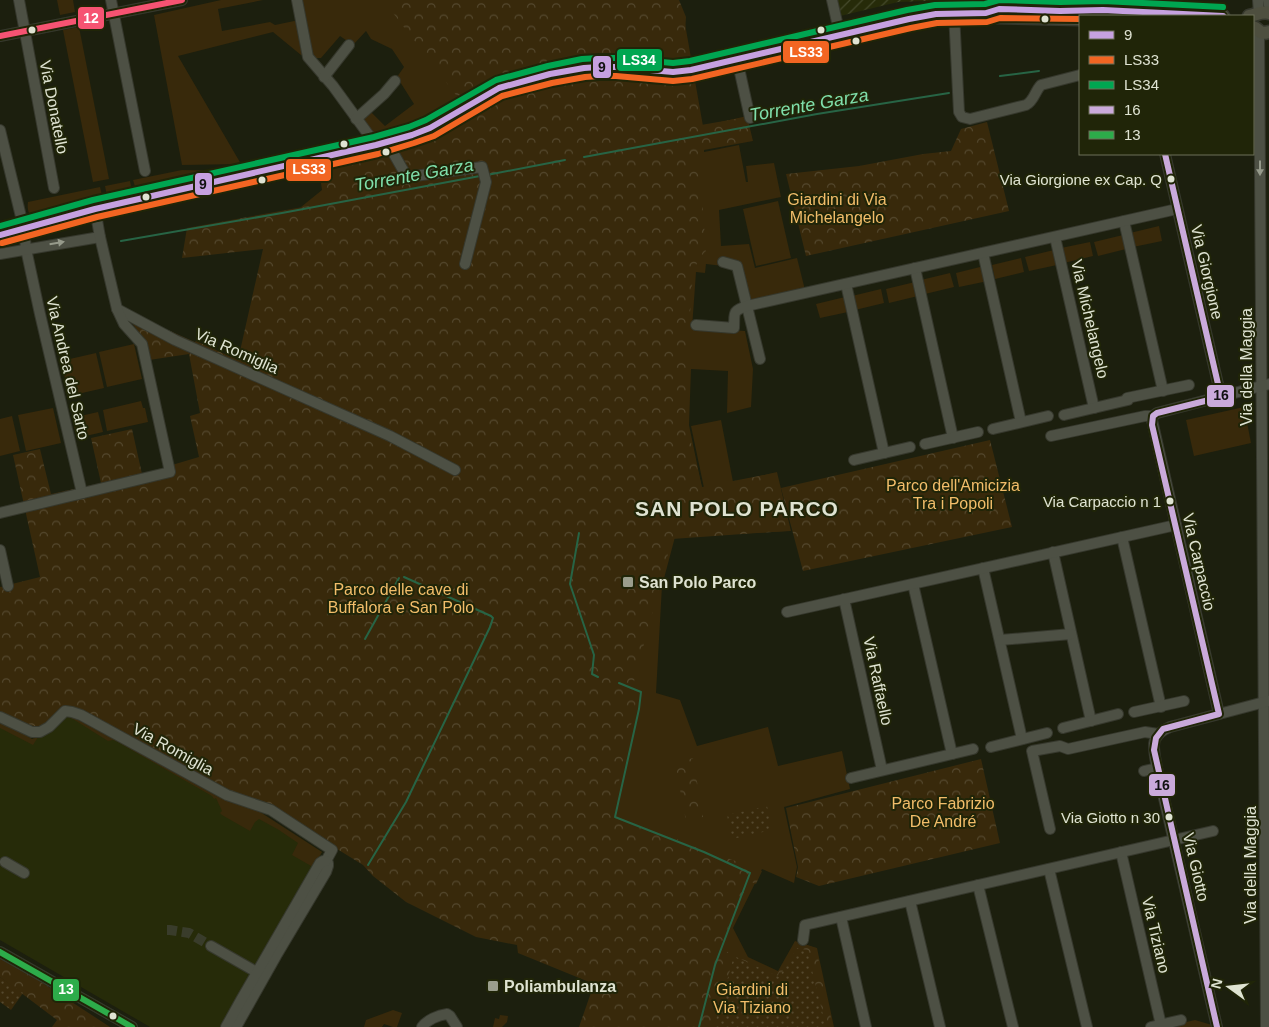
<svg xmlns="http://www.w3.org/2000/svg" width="1269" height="1027" viewBox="0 0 1269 1027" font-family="Helvetica,sans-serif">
  <defs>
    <pattern id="industrial-furrows" width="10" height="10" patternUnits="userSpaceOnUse" patternTransform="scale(1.25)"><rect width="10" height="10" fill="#262b09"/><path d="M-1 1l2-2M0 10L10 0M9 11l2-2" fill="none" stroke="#454a2c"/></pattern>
    <pattern id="park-crowns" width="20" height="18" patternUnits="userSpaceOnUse" patternTransform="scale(1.25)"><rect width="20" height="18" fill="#38290b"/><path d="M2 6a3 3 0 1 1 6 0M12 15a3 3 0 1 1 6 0" fill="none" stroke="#54482e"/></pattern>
    <pattern id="garden-dots" width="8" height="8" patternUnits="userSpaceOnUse" patternTransform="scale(1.25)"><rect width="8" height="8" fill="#38290b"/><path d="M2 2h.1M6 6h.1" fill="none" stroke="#54482e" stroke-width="1.8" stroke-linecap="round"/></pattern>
  </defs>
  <rect width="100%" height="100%" fill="#1c1f0e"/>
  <polygon fill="#262b09" points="68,714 322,852 293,900 222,1027 150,1027 0,940 0,720 32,739 44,735"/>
  <polygon fill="url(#industrial-furrows)" points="836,0 956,0 898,2 840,16"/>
  <g fill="#38290b">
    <polygon points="57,0 73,0 75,12 60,15"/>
    <polygon points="221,0 263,0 218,9 222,31 270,22 275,25 299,20 305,54 301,55 273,32 178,56 241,164 182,165 154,15"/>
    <polygon points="301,0 677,0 684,18 703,126 747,116 753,141 704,150 704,152 739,145 746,182 748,182 746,166 774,163 781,197 719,210 721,246 749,244 755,268 797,258 805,290 748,301 740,268 706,264 705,273 696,272 692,328 745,331 753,369 751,407 727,413 728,371 691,369 689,425 702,488 704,488 691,426 721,420 733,482 777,472 791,531 675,537 662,586 656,693 680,700 697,746 768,727 778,766 842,751 850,789 784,807 797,867 794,883 762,869 733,928 748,957 778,971 795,941 817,948 834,1027 693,1027 610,820 329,231 301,207 322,190 318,164 379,149 361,119 371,112 385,126 414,104 397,77 404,67 392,49 371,39 366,31 353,45 340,36 321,58 312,58"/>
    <polygon points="79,27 109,179 93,182 63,30"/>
    <polygon points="182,170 226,171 227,175 137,193 133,180"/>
    <polygon points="130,181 133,196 108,201 105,186"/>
    <path d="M 100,187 L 104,203 L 34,219 C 28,215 27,208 28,202 Z"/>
    <polygon points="778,201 791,258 756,266 743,209"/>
    <polygon points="1159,226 1162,241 1133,247 1130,233"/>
    <polygon points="1123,235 1126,249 1098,256 1094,242"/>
    <polygon points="1090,242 1093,256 1064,263 1061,248"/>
    <polygon points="1054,250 1057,265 1029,271 1025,257"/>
    <polygon points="1021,258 1024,272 995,279 992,265"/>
    <polygon points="984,266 988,281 959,287 956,273"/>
    <polygon points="950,273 954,287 925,294 921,280"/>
    <polygon points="915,282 918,296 889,303 886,289"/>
    <polygon points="881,289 884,303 855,310 852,296"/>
    <polygon points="845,297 848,312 820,318 816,304"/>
    <polygon points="134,344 142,379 107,387 99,352"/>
    <polygon points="96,353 104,388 69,396 61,361"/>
    <polygon points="141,401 143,408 145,408 148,422 107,431 103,410"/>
    <polygon points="1244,407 1251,443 1194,456 1186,420"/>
    <polygon points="53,408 61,443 26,451 18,415"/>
    <polygon points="98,412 103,432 77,438 74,426 77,424 76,417"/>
    <polygon points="12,416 20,451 0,456 0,419"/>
    <polygon points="71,715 257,810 322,852 313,867 292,855 298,843 279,830 259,819 255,822 250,831 222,815 220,813 222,811 216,798 214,799 212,796 116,741 113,740 108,741 73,719 66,716"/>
    <polygon points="0,720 32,739 38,737 33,745 0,728"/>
    <polygon points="393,1010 402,1013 397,1027 393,1027 384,1024 382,1027 364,1027 366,1020"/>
    <polygon points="500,1015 508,1016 507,1022 502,1027 493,1027 495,1018 499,1019"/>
    <polygon points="1195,1020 1212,1025 1213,1027 1165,1027"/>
  </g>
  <g fill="url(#park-crowns)">
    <polygon points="383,0 679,0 686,17 685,32 701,125 747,117 752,140 698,149 706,251 699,258 693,273 686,367 687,426 702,487 775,473 787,531 672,539 632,689 637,697 611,819 655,831 762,871 756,884 749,881 719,948 777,975 795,942 816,948 833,1027 579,1027 594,984 518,953 517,945 476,937 406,902 373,876 363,865 329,844 82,713 54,717 40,728 33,728 0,713 0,587 40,577 13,455 40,449 51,494 101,483 91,438 132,429 142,474 169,468 172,465 199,457 190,416 200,413 189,354 149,360 144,340 125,313 160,332 168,330 195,342 196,341 238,360 263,249 182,258 187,228 325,203 319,164 428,137 469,112"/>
    <polygon points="987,122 1009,211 806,256 786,174 859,166 923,154 951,151 961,129"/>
    <polygon points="990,440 1012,527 803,571 781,488"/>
    <polygon points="693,758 703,817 686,821 675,763"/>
    <polygon points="981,759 1000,843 819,886 796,877 798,867 786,808"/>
    <polygon points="0,955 110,1027 52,1027 57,1020 0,977"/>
  </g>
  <g fill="url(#garden-dots)">
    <polygon points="767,806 772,830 732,839 727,815"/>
    <polygon points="797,948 807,950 826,1027 714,1027 734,956 779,977"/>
    <polygon points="0,977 23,993 11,1010 0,1002"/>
  </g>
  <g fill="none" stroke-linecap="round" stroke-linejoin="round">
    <g stroke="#276445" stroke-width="2">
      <polyline points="1000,76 1039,71"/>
      <polyline points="584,157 817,114 949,93"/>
      <polyline points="487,175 565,160"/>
      <polyline points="121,241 282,213 480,176"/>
      <polyline points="579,533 570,584 594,655 592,674 598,677"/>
      <polyline points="365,639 399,578"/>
      <polyline points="619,683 641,692 639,709 615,817 704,852 750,873 715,965 699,1027"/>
      <polyline points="368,865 406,802 490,627 493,618 491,616 404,577"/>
    </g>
    <polyline stroke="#393c2b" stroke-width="10" stroke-dasharray="10 5" stroke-linecap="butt" points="167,930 170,930 189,933 211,946"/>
    <g stroke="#36382d" stroke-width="12">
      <g id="minor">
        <polyline points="19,0 54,188"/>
        <polyline points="111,0 145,171"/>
        <polyline points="297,0 308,57 333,86 376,145"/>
        <polyline points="832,0 840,35"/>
        <polyline points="1258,0 1259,14"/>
        <polyline points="1268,0 1269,5"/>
        <path d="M 954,13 L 959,112 L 962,117 L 970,119 L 1026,105 C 1034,101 1035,91 1041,85 L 1080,75"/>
        <polyline points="1259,31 1266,1027"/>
        <polyline points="0,36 182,0"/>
        <polyline points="737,59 750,118"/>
        <polyline points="324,77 349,45"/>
        <polyline points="356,119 384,94 395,81"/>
        <polyline points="0,130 24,229 26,249 40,314 82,493"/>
        <polyline points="387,142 407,177 482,167 486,182 465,264"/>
        <polyline points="1165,154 1221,397"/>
        <polyline points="1124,221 1163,391"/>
        <polyline points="1055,237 1094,408"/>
        <polyline points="983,253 1021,422"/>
        <polyline points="0,254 100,237"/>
        <polyline points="723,262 737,266 760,359"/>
        <polyline points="915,268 953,438"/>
        <polyline points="846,284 884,453"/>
        <polyline points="117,309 175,340 390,436 455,470"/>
        <path d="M 696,325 L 734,328 C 735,314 731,311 747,306 L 1177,209"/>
        <polyline points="1127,398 1189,385"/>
        <polyline points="1064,415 1128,400"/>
        <polyline points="993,429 1048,416"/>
        <polyline points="1051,436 1145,416 1153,416"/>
        <polyline points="925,444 978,432"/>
        <polyline points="854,460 910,447"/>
        <polyline points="0,513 170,472 142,344 124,324 117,309 100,237 95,209"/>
        <polyline points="1122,537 1161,707"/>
        <polyline points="0,550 8,586"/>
        <polyline points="1053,552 1091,721"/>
        <polyline points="983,568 1022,739"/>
        <polyline points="913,584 952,754"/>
        <polyline points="844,599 882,770"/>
        <polyline points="787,612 1176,525"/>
        <polyline points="1000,640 1071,634"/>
        <polyline points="1134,712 1184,701"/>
        <polyline points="1219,714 1152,420 1153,416 1157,413 1269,384"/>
        <polyline points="0,717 32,732 40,732 49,727 65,711 72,712 81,715 227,795 271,810 332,850 326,861 328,863 328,866 326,872 276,956 236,1027"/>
        <polyline points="1063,728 1118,714"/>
        <polyline points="991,747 1047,733"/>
        <polyline points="1144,771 1157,768"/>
        <polyline points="851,778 973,749"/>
        <polyline points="1050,829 1032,751 1060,746 1068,749 1145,732 1158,734"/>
        <polyline points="1121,852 1161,1025"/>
        <polyline points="5,862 24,873"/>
        <polyline points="1049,869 1087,1027"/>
        <polyline points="978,885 1013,1027"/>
        <polyline points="910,901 940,1027"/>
        <polyline points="841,917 866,1027"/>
        <polyline points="803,940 805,925 1213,831"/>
        <polyline points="211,946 253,970"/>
        <polyline points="0,952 132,1027"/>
        <polyline points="226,1027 241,1000 320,863 323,861 326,861"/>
        <path d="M 422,1027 C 427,1020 438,1015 447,1014 L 450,1016 L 457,1027"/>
        <polyline points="1151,1027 1181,1020"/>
        <path d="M 1217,1027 L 1157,768 C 1154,749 1148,736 1170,727 L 1268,701"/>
      </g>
    </g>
    <g stroke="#36382d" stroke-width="15">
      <g id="major">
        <polyline points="1068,11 1103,10 1223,16"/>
        <path d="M 1249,16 C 1256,15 1262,11 1269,13"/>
        <path d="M 1253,27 C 1260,29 1258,35 1269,32"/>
        <path d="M 0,235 L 95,209 L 376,145 C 394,140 413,137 430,128 C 458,115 481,93 511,85 C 539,76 570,67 600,67 C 624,67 648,72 672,72 C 679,72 685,71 691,70 L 909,19 C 938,14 970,8 998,17 L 1080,19"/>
      </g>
    </g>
    <use href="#minor" stroke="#4d5044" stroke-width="10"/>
    <use href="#major" stroke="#4e4f3f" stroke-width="12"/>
    <g stroke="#202508" stroke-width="10">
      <polyline id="bus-1" points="0,235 95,209 376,145 412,135 430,128 499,88 550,74 584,68 599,67 616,67 673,72 691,70 909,19 936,14 986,13 999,9 1060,11 1103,10 1223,16"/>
    </g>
    <g stroke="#202508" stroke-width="10">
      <polyline id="bus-2" points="2,243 97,217 378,154 414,143 434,136 502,96 552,83 585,77 599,76 616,76 673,81 692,79 911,28 937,23 987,22 1000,18 1080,19"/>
    </g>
    <g stroke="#202508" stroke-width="10">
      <polyline id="bus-3" points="0,226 93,200 374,137 409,127 426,120 496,80 548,66 582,59 599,58 617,58 673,63 690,61 907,10 935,5 985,4 999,0 1060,2 1103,1 1223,7"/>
    </g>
    <g stroke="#202508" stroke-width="10">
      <polyline id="bus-4" points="1165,154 1221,397 1157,413 1153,416 1152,425 1219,714 1163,729 1156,738 1154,750 1217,1027"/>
    </g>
    <g stroke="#202508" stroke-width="10">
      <polyline id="bus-5" points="0,952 132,1027"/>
    </g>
    <g stroke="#202508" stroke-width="10">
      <polyline id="bus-6" points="0,36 182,0"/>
    </g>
    <use href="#bus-1" stroke="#c6a1e0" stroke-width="6"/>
    <use href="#bus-2" stroke="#f26522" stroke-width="6"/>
    <use href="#bus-3" stroke="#00a651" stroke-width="6"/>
    <use href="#bus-4" stroke="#caaadb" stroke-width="6"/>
    <use href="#bus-5" stroke="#2dac4a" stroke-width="6"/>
    <use href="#bus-6" stroke="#f65372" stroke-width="6"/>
  </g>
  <defs><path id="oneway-solid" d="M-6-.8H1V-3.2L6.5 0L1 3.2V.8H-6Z" transform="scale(1.25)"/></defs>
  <g fill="#969a8b">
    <use href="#oneway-solid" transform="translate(1260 168) rotate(90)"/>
    <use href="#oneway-solid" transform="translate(57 243) rotate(-10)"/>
  </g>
  <g fill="#dfe3d2" stroke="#202508" stroke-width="2">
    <circle cx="1045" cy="19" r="4.5"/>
    <circle cx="32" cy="30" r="4.5"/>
    <circle cx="821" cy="30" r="4.5"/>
    <circle cx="856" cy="41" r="4.5"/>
    <circle cx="344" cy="144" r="4.5"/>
    <circle cx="386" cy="152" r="4.5"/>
    <circle cx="1171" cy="179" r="4.5"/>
    <circle cx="262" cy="180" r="4.5"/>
    <circle cx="146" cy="197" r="4.5"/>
    <circle cx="1170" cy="501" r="4.5"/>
    <circle cx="1169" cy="817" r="4.5"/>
    <circle cx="113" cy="1016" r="4.5"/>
  </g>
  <g fill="#9b9e8d" stroke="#202508" stroke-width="2">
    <rect x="622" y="576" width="12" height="12" rx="2.5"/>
    <rect x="487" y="980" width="12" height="12" rx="2.5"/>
  </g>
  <g text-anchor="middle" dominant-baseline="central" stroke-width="4" stroke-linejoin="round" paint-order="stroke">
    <g font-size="15" fill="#dfe3d2" stroke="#202508" text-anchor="end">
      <text x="1162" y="179">Via Giorgione ex Cap. Q</text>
      <text x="1161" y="501">Via Carpaccio n 1</text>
      <text x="1160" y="817">Via Giotto n 30</text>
    </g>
    <g font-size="16" fill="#dfe3d2" stroke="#202508">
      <text transform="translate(54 107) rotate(79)">Via Donatello</text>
      <text transform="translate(1207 272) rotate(77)">Via Giorgione</text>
      <text transform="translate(1090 319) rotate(77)">Via Michelangelo</text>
      <text transform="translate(237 351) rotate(24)">Via Romiglia</text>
      <text transform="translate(1246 367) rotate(-90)">Via della Maggia</text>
      <text transform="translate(68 368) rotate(77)">Via Andrea del Sarto</text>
      <text transform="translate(1199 562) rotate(77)">Via Carpaccio</text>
      <text transform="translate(878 681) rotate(78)">Via Raffaello</text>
      <text transform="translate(173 749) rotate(29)">Via Romiglia</text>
      <text transform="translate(1250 865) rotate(-90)">Via della Maggia</text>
      <text transform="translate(1196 867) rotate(77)">Via Giotto</text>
      <text transform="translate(1156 935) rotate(77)">Via Tiziano</text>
    </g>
    <g font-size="16" fill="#f2bd6a" stroke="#202508">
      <text x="837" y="199">Giardini di Via<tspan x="837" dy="18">Michelangelo</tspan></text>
      <text x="953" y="485">Parco dell'Amicizia<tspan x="953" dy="18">Tra i Popoli</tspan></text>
      <text x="401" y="589">Parco delle cave di<tspan x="401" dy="18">Buffalora e San Polo</tspan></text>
      <text x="943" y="803">Parco Fabrizio<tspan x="943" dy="18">De André</tspan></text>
      <text x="752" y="989">Giardini di<tspan x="752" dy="18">Via Tiziano</tspan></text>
    </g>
    <g font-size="16" font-weight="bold" fill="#dfe3d2" stroke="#202508" text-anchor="start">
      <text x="639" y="582">San Polo Parco</text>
      <text x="504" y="986">Poliambulanza</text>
    </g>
    <g font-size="18" font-style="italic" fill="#80e0ac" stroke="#202508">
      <text transform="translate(809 105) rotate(-10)">Torrente Garza</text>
      <text transform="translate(414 175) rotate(-10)">Torrente Garza</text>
    </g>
    <g font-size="21" font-weight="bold" letter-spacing="1" fill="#dfe3d2" stroke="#202508">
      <text x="737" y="508">SAN POLO PARCO</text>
    </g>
  </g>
  <g stroke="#202508" stroke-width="2">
    <rect x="77" y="6" width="28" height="24" rx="5" fill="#f65372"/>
    <rect x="782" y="40" width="48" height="24" rx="5" fill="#f26522"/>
    <rect x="616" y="48" width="47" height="24" rx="5" fill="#00a651"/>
    <rect x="592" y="55" width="20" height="24" rx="5" fill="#c6a1e0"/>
    <rect x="285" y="158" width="47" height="24" rx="5" fill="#f26522"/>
    <rect x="194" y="172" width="19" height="24" rx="5" fill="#c6a1e0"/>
    <rect x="1206" y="384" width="29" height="24" rx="5" fill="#caaadb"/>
    <rect x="1148" y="773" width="28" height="24" rx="5" fill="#caaadb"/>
    <rect x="52" y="978" width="28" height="24" rx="5" fill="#2dac4a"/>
  </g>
  <g font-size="14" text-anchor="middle" font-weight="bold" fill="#fff">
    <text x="91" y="23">12</text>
    <text x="806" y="57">LS33</text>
    <text x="639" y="65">LS34</text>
    <text x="309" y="174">LS33</text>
    <text x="66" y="994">13</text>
  </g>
  <g font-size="14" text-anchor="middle" font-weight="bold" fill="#111">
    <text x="602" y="72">9</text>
    <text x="203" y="189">9</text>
    <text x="1221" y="400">16</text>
    <text x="1162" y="790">16</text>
  </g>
  <rect x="1079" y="15" width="175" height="140" fill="#202508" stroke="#6c7159"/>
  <rect x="1089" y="31" width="25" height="8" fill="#c6a1e0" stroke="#6c7159"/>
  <text x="1124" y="40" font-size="15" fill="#dfe3d2">9</text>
  <rect x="1089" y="56" width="25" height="8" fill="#f26522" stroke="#6c7159"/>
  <text x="1124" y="65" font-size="15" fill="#dfe3d2">LS33</text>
  <rect x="1089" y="81" width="25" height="8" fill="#00a651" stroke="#6c7159"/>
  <text x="1124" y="90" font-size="15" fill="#dfe3d2">LS34</text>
  <rect x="1089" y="106" width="25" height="8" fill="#caaadb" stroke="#6c7159"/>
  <text x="1124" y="115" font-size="15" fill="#dfe3d2">16</text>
  <rect x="1089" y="131" width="25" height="8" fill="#2dac4a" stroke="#6c7159"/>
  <text x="1124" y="140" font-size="15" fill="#dfe3d2">13</text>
  <g transform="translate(1229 987) rotate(285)" stroke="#202508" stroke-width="4" paint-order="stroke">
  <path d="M0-4L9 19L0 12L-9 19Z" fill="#dfe3d2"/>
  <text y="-8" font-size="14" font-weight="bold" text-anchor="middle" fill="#dfe3d2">N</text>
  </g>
</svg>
